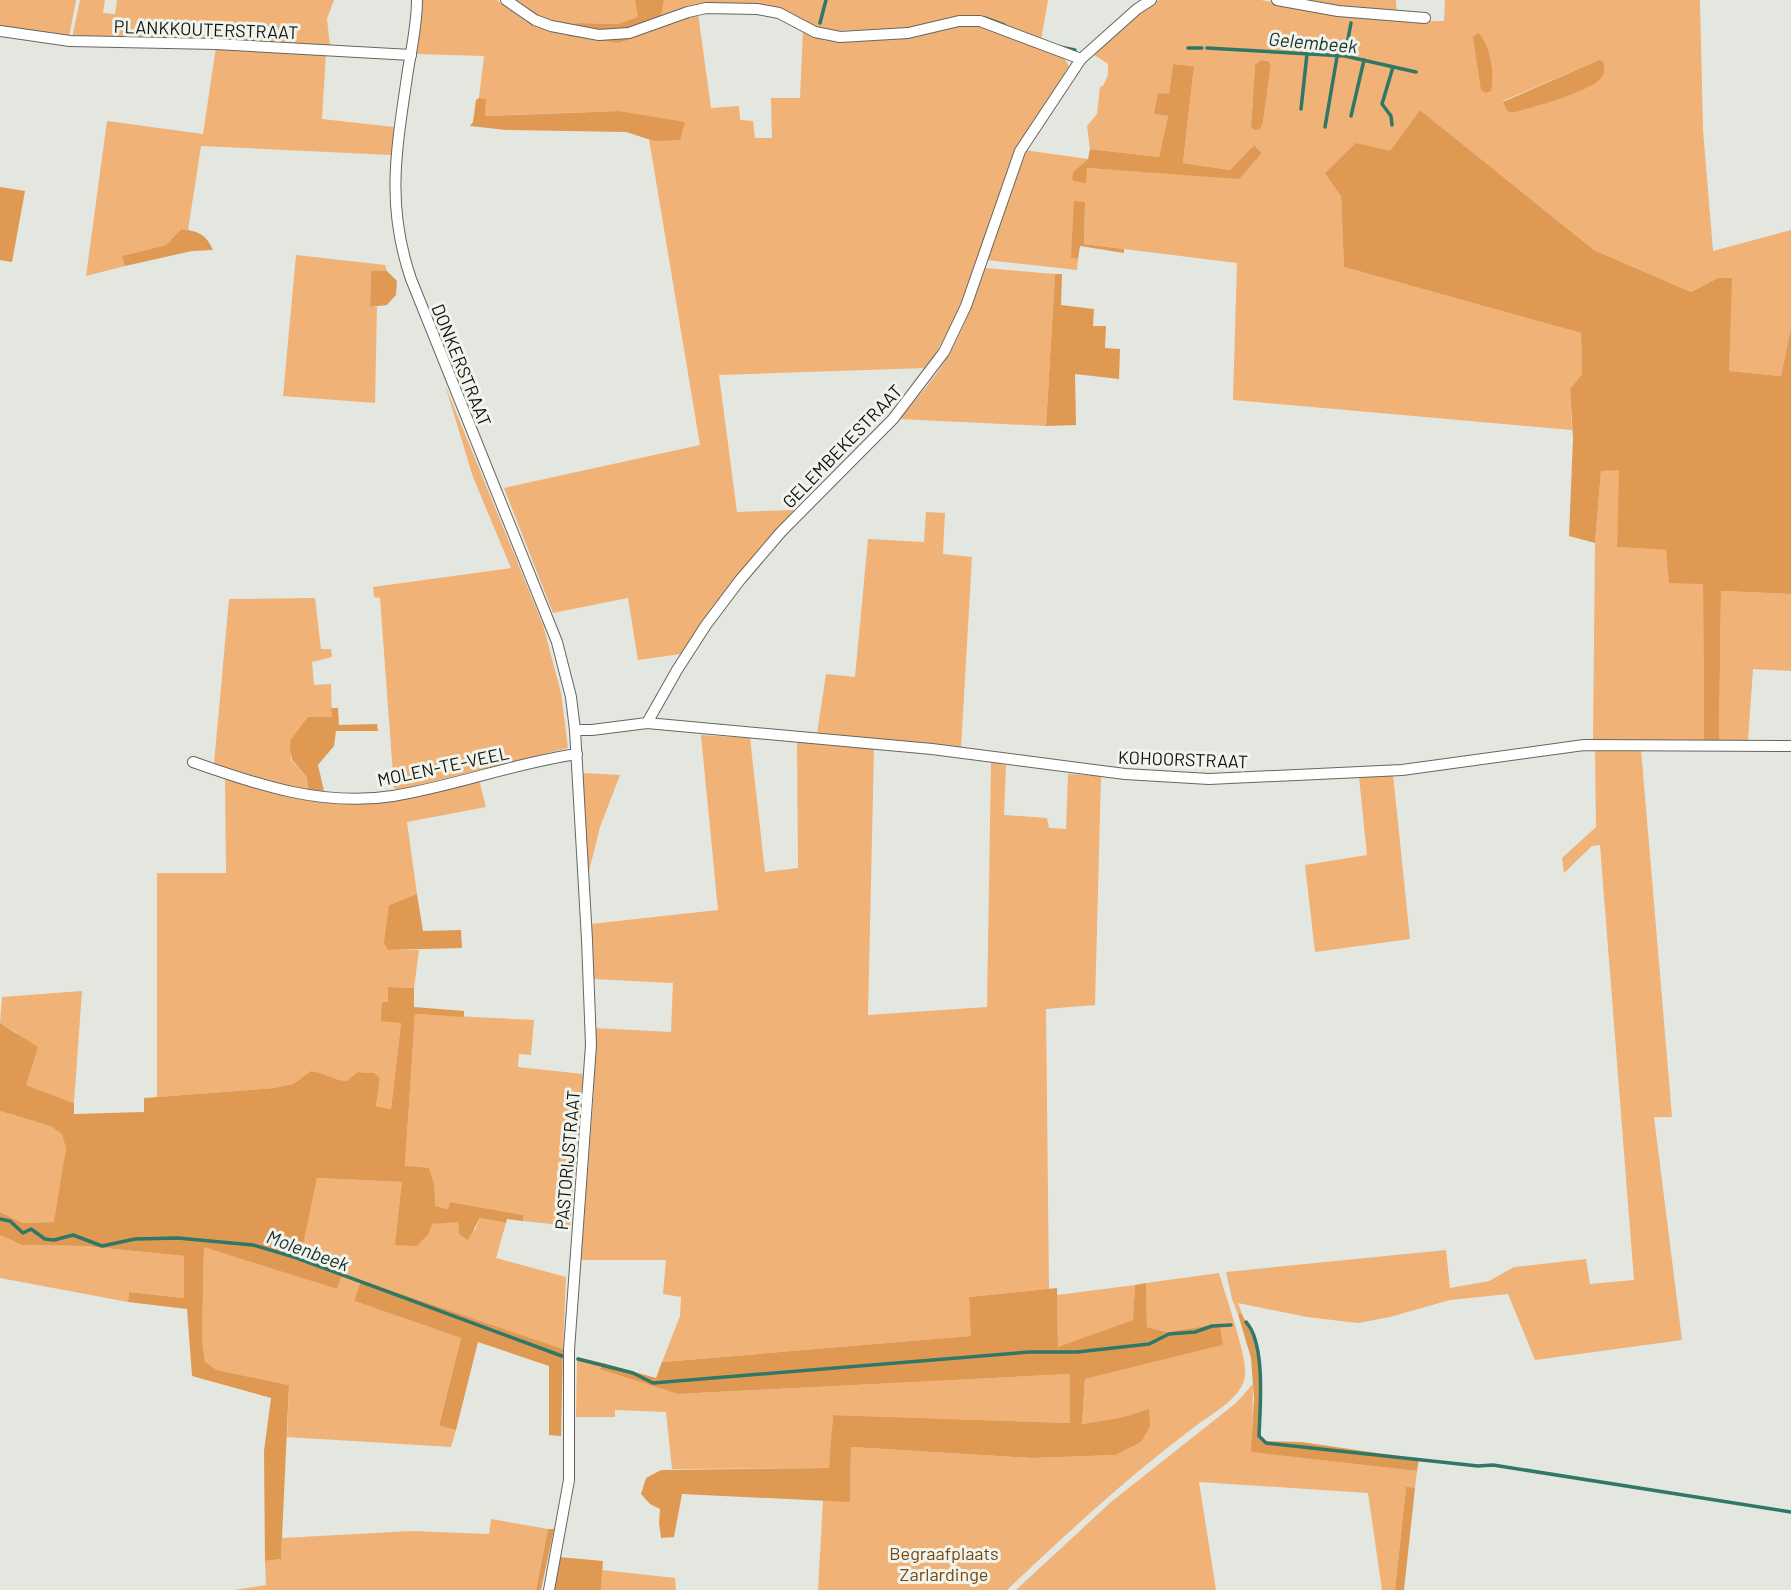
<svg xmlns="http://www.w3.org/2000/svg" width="1791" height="1590" viewBox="0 0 1791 1590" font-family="Barlow,sans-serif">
  <rect width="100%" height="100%" fill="#e4e7df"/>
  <g fill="#f0b276" fill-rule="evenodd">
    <polygon points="0,0 76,0 69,37 0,28"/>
    <polygon points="80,0 105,0 103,13 115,14 117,0 334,0 327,19 330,46 72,38"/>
    <polygon points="423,0 497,0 525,21 557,33 619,43 698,13 711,108 739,106 740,120 753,121 755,138 772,138 771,98 800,98 803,30 826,41 871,41 908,37 951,26 980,24 1064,58 1069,66 1019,143 992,215 965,296 955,320 927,368 719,375 737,512 794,510 734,579 681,654 638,660 628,598 553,613 504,488 700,445 649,139 654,141 618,111 484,116 486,99 479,98 484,56 417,54"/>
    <polygon points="511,0 635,0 639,17 618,24 579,23 571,28 539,18"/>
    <polygon points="664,0 1048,0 1041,40 989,18 970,16 893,30 824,31 783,10 765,6 705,4 682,9 661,17"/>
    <path d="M 1159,0 L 1261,0 L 1358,17 L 1397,21 L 1444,21 L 1445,0 L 1700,0 L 1703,130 L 1713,251 L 1791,230 L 1791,327 L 1781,376 L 1729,371 L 1718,278 L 1691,292 L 1594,250 L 1420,110 L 1390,151 L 1341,196 L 1344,267 L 1581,333 L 1582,374 L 1570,389 L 1572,430 L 1233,400 L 1237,263 L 1084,244 L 1085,202 L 1071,258 L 1078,259 L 1077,270 L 986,260 L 1024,150 L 1088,159 L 1074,171 L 1086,183 L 1086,168 L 1239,178 L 1262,153 L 1254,145 L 1230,170 L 1183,163 L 1194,66 L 1173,64 L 1169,95 L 1158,93 L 1155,114 L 1168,116 L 1159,157 L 1090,149 L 1087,126 L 1097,114 L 1100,87 L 1103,86 L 1108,75 L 1108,64 L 1093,54 L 1139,11 ZM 1261,60 L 1268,61 L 1271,65 L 1263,122 L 1254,130 L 1251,127 L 1255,65 ZM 1599,60 L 1599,80 L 1570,94 L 1512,113 L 1507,111 L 1503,101 Z"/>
    <polygon points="1290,0 1396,0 1397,15"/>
    <polygon points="216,47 326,53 322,119 394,127 391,155 201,146 188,230 181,229 166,245 123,256 125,266 86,276 107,121 203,134"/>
    <polygon points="296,255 385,265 387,271 371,271 370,307 377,307 375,403 283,396"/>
    <path d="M 985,268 L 1055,274 L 1046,426 L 899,419 C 918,397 938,375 952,349 C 966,324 975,295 985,268 Z"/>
    <polygon points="445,385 543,625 561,693 568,748 398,790 394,788 380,598 374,597 373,587 511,568 473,477"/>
    <polygon points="1601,470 1620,470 1617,547 1666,550 1703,584 1704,740 1593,741 1595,543"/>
    <polygon points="926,512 945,513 943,554 972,557 961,748 817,734 826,674 855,677 868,539 924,542"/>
    <polygon points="1721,591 1791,594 1791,671 1753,669 1748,741 1719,741"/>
    <polygon points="315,598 321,649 331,649 332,657 312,662 314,685 331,684 332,717 308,718 291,739 291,760 307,777 308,791 274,785 214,764 229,599"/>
    <polygon points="701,735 750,738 765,872 798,868 797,741 874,748 868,1015 987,1007 991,762 1006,765 1004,815 1047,818 1049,828 1066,829 1068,774 1101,776 1095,1005 1046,1009 1049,1289 969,1297 972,1336 662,1362 680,1316 681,1297 663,1294 666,1260 581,1260 594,1089 594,1028 671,1032 673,983 593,979 591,924 718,910"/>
    <polygon points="1595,749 1641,749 1672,1117 1654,1117 1682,1340 1535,1360 1508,1294 1450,1300 1390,1317 1358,1323 1307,1317 1238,1303 1242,1314 1238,1314 1232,1299 1226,1272 1446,1250 1450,1288 1489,1281 1514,1267 1586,1259 1590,1284 1634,1280 1600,845 1592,846 1564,873 1562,858 1596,827"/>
    <polygon points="583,773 620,775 600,827 588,875"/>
    <polygon points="1393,774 1410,939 1315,952 1305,865 1367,855 1359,777"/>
    <path d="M 225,776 C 284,797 343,811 406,798 C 430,793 455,786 479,780 L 486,807 L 407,822 L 417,894 L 389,905 L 389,950 L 419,950 L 414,988 L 388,987 L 388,1002 L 382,1002 L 401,1023 L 391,1109 L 376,1106 L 380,1078 L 374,1073 L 357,1072 L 347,1081 C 331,1080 324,1072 311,1071 L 293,1084 L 274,1088 L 157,1097 L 157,873 L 226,873 Z"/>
    <polygon points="82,991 74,1103 26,1085 17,1033 0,1023 2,997"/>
    <polygon points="415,1014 534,1020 531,1055 519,1054 518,1067 583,1074 570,1226 523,1221 524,1215 450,1202 448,1209 434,1206 434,1184 405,1166"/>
    <polygon points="0,1111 50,1126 63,1134 66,1148 55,1222 23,1223 0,1212"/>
    <polygon points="317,1178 402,1182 431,1224 455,1221 458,1222 458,1229 475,1230 480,1218 506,1223 496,1258 566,1277 563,1349 361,1280 354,1301 461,1338 439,1424 456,1430 451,1447 287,1437 289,1385 217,1370 205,1362 202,1340 204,1246 337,1289 344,1270 299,1259"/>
    <polygon points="0,1235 22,1245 84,1246 184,1256 184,1298 129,1292 128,1302 0,1278"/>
    <path d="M 1219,1273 C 1225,1294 1248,1359 1245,1376 C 1242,1398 1213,1413 1197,1425 C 1130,1475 1068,1532 1007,1590 L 818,1590 L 823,1500 L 850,1501 L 851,1447 L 1032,1458 L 1116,1455 L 1141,1442 L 1149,1409 L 1123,1417 L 1082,1424 L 1085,1379 L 1223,1345 L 1220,1324 L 1166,1332 L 1147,1327 L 1146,1283 Z"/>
    <polygon points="1135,1285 1133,1320 1058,1348 1057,1295"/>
    <polygon points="577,1357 603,1363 600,1368 678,1394 1070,1374 1070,1423 833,1415 830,1468 672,1469 666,1412 615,1410 615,1417 576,1417"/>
    <polygon points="1253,1384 1252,1452 1417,1471 1415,1488 1406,1488 1395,1590 1382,1590 1368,1493 1199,1482 1216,1590 1016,1590 1111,1502 1236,1403"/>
    <polygon points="491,1519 548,1529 536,1590 234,1590 266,1585 265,1561 281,1559 282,1538 412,1531 489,1534"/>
    <polygon points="602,1570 675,1578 676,1590 601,1590"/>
  </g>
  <g fill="#e09952">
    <polygon points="635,0 664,0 661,17 642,26 644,34 619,43 567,36 571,26 579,23 618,24 638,17"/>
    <path d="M 1478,33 C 1490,42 1495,77 1491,91 L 1486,93 L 1481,90 L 1473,37 Z"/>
    <polygon points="1261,60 1268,61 1271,65 1263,122 1260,129 1254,130 1251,127 1255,65"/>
    <path d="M 1599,60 L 1604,63 C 1604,69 1605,74 1600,79 C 1587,93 1532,107 1512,113 L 1507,111 L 1503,102 Z"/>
    <polygon points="1173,64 1194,66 1183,163 1230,170 1254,145 1262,153 1239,179 1087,168 1086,183 1073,181 1072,177 1074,171 1088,159 1090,149 1159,157 1168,116 1154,114 1158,93 1169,94"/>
    <polygon points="479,98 486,99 485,116 618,111 685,122 680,140 654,141 626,132 506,130 470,126 473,122 476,100"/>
    <polygon points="1420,110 1594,250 1691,292 1718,278 1732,278 1729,371 1781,376 1791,327 1791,594 1721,591 1719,741 1704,740 1703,584 1669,583 1666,550 1617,547 1619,470 1601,471 1595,543 1569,536 1573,439 1570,389 1582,374 1581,333 1344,267 1341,196 1325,173 1356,143 1390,151"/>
    <polygon points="0,187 25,191 12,262 0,260"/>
    <polygon points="1074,201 1085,202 1084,244 1124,249 1124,253 1080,246 1078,259 1071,258"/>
    <path d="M 181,229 C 198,231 206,234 213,250 L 192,251 L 125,266 L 122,256 L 166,245 Z"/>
    <polygon points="371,271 387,271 397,281 396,295 387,305 370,307"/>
    <polygon points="1055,274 1062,274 1061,305 1094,309 1093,326 1106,326 1105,348 1120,349 1119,379 1075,374 1076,425 1046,426"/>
    <polygon points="331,708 338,708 339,725 377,724 378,731 336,731 334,746 318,765 324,791 308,791 307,777 292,760 290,747 291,739 308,717 332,717"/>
    <polygon points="417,894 423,931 461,930 462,948 388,950 384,943 389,905"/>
    <path d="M 388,987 L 414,988 L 414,1007 L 464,1011 L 464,1017 L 415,1014 L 405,1166 L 429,1168 L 434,1184 L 435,1206 L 448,1209 L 450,1202 L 524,1215 L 523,1221 L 507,1219 L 506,1223 L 480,1218 L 468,1240 L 459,1234 L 458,1222 L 432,1224 L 429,1233 L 417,1246 L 395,1245 L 402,1182 L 317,1178 L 300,1259 L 344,1270 L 337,1289 L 204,1247 L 202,1340 L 205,1362 L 217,1370 L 289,1385 L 281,1559 L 265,1561 L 264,1451 L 271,1398 L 192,1376 L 187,1309 L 128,1302 L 129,1292 L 184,1298 L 184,1256 L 84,1246 L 22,1245 L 0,1235 L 0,1212 L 23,1223 L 54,1222 L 66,1148 L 62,1134 L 50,1126 L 0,1111 L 0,1023 L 38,1047 L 26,1085 L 74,1103 L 74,1114 L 144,1112 L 144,1098 L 274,1088 L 293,1084 L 311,1071 C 324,1072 332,1080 347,1081 L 357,1072 L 374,1073 L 380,1078 L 376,1106 L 391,1109 L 401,1023 L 381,1021 L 382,1002 L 388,1002 Z"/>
    <polygon points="361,1280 563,1349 561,1436 549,1435 549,1366 478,1342 456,1430 439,1425 461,1338 354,1301"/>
    <polygon points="1146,1283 1147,1327 1166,1332 1220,1324 1223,1345 1085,1379 1082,1424 1123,1417 1149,1409 1150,1426 1141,1442 1116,1455 1032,1458 851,1447 850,1502 682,1494 674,1537 661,1538 659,1523 660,1509 650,1504 641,1494 646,1478 661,1470 829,1468 833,1415 1070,1423 1070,1374 678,1394 600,1369 603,1363 656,1378 662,1362 971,1336 969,1297 1057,1288 1058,1347 1133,1320 1135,1285"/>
    <polygon points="1238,1314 1242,1314 1260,1353 1261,1441 1301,1442 1419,1459 1417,1471 1251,1452 1254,1398 1251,1358"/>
    <polygon points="1406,1487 1415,1488 1404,1590 1395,1590"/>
    <polygon points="548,1529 554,1529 541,1590 536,1590"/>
    <polygon points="559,1557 603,1561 601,1590 554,1590"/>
  </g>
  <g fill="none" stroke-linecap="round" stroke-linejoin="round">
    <g stroke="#307768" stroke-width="3.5">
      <polyline points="985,18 1004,25"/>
      <polyline points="820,23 826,0"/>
      <polyline points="1060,47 1075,50"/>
      <polyline points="1188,48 1202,48"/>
      <polyline points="1207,48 1345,56 1416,72"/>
      <polyline points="1345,55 1351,23"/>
      <polyline points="1301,109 1307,54"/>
      <polyline points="1351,116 1364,60"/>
      <polyline points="1392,125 1391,116 1382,104 1393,67"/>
      <polyline points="1325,127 1337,57"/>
      <polyline points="0,1219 10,1221 23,1233 31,1229 45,1239 54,1240 73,1235 102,1246 135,1239 178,1238 253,1245 294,1257 562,1356"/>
      <path d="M 1246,1322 C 1266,1344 1260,1407 1259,1436 L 1266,1443 L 1478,1466 L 1493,1465 L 1791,1512"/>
      <polyline points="578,1359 633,1373 653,1383 1029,1352 1077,1352 1149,1344 1169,1334 1195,1332 1212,1326 1231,1325"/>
    </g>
    <g stroke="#656761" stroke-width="12">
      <g id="minor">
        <path d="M 417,0 C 417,23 412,47 408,70 C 397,147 385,203 411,279 L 557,642 L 571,697 L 575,730 L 587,940 L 591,1045 L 569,1350 L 569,1480 L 549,1590"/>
        <polyline points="506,0 535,20 551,26 599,35 629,33 688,12 706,8 757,9 779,13 815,32 840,37 908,33 959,21 980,21 1081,59"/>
        <polyline points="1277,0 1338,11 1425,18"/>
        <polyline points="0,31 70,41 216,44 411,55"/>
        <polyline points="647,723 677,670 706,625 740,580 781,532 893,419 944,352 966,306 1020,151 1081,59 1137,9 1151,0"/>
        <polyline points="575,730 592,730 647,723 932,749 1125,774 1209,779 1402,770 1584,745 1791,746"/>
        <path d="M 193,762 C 258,785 323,807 393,796 C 455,786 514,763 577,754"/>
      </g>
    </g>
    <use href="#minor" stroke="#fff" stroke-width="10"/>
  </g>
  <g text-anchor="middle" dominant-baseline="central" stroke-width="6" stroke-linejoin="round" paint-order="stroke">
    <g font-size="18" fill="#11120f" stroke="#f1f4ec">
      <text transform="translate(206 29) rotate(2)">PLANKKOUTERSTRAAT</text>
      <text transform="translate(462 365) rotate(68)">DONKERSTRAAT</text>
      <text transform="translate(842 446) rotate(-46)">GELEMBEKESTRAAT</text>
      <text transform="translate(1183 759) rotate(2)">KOHOORSTRAAT</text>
      <text transform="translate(443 766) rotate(-12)">MOLEN-TE-VEEL</text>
      <text transform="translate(567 1160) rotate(-85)">PASTORIJSTRAAT</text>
    </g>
    <g font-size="18" fill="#764711" stroke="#f1f4ec">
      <text x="944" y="1553">Begraafplaats<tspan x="944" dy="21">Zarlardinge</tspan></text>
    </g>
    <g font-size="19" font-style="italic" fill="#192f2a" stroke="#f1f4ec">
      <text transform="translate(1313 42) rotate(5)">Gelembeek</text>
      <text transform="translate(308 1250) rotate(20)">Molenbeek</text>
    </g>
  </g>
</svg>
